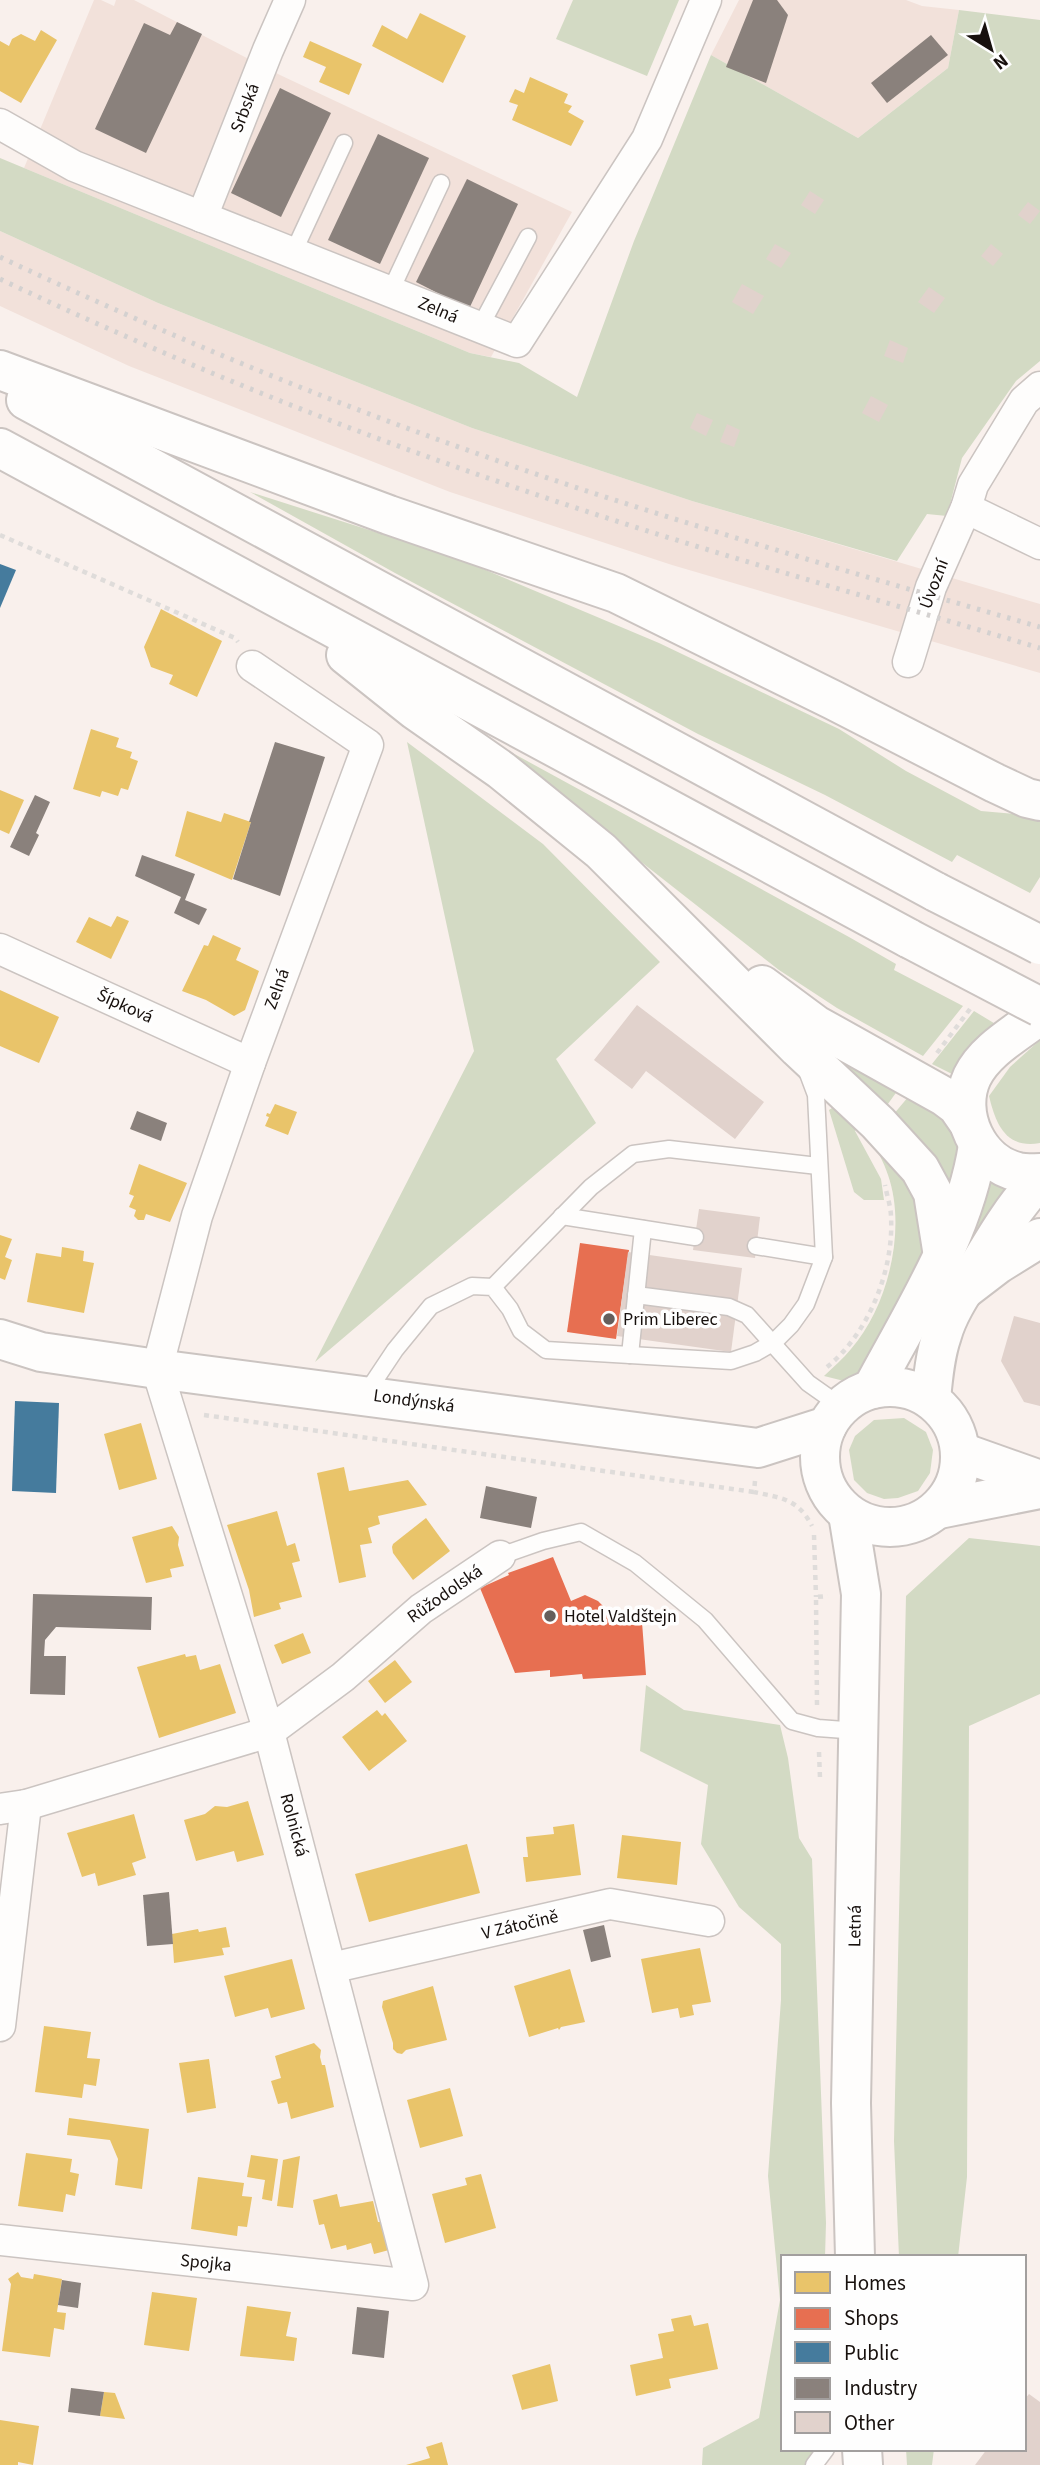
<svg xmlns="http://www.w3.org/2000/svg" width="1040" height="2465" viewBox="0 0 1040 2465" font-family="'Source Sans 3',sans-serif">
  <rect width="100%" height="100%" fill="#f9f0ec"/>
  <g fill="#f2e1da">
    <polygon points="94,0 101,0 114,6 116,0 134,0 280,75 572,212 491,357 470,353 24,168"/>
    <polygon points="739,0 906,0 922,6 959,10 948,68 858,138 711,55"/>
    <polygon points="0,231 158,303 472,428 692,501 1040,604 1040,673 672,565 450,492 129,366 0,306"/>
  </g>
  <g fill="#d3dac4">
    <polygon points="573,0 679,0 647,76 556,39"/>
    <polygon points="959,10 1040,20 1040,361 1016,381 962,458 947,516 927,514 897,561 692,501 472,428 158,303 0,231 0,158 470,353 519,363 577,397 634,241 711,55 858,138 948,68"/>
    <polygon points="250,492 457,558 659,643 839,729 906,771 981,811 1040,816 1040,877 1030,893 957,855 952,862 825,795 698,734 395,573"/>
    <polygon points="407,742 543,844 660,962 556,1059 596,1123 315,1362 474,1051"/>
    <polygon points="507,750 849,937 896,964 894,970 963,1006 923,1056 837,1008 779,970 501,752"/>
    <polygon points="974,1011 1002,1028 970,1054 952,1074 932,1064"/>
    <path d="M 1040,1040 L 1040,1143 C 1006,1149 996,1125 989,1096 L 1010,1067 Z"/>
    <polygon points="843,1054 903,1083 885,1108 839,1063"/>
    <polygon points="914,1090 936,1102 964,1142 952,1189 935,1156 893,1115"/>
    <polygon points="838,1104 858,1124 855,1131 881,1179 884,1200 864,1200 854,1192 829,1110"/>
    <path d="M 870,1136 L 920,1192 L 925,1254 L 864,1373 L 848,1382 L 824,1376 C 833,1367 843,1359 851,1349 C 888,1307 907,1229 888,1175 C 884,1162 876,1149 870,1136 Z"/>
    <polygon points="994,1173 1021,1182 936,1291"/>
    <polygon points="904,1418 926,1432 933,1450 930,1473 918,1491 898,1498 884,1499 867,1493 854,1480 849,1450 855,1436 874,1420"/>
    <polygon points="969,1538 1040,1546 1040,1694 969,1726 967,2177 958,2257 899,2257 894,2141 906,1596"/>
    <polygon points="646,1685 684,1710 780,1725 788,1758 799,1838 812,1859 826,2223 825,2257 783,2257 783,2449 825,2449 826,2465 702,2465 703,2448 759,2418 780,2300 768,2176 781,2000 781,1944 739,1907 701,1844 708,1785 640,1751"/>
    <polygon points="906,2449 934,2449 932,2465 907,2465"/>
  </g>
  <g fill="#e9c46a">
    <polygon points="420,13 466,36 443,83 372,46 382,25 407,39"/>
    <polygon points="41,30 57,40 21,103 0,91 0,41 9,46 12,39 21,34 35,41"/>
    <polygon points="310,41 362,64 349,95 319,82 326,67 303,57"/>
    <polygon points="530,77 568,94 564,103 572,106 568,112 584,121 571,146 512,120 518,105 509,102 515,89 524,93"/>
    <polygon points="161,609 222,641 197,697 169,684 173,675 151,667 144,647"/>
    <polygon points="91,729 119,738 116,747 132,752 130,758 138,761 128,790 121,788 118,796 102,791 100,797 73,789"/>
    <polygon points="0,790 24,800 9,834 0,830"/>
    <polygon points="187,811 221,822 224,813 251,822 232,880 175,856"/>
    <polygon points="117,916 129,921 111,959 76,942 89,917 111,927"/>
    <polygon points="213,935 241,948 236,960 259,971 245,1010 234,1016 206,1000 182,991 204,945 208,946"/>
    <polygon points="0,990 59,1017 39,1063 0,1046"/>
    <polygon points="275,1104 297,1112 288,1135 265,1126 269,1117 266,1116 267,1113 270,1114"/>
    <polygon points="139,1164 187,1183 170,1222 146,1214 144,1220 138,1220 134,1216 136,1210 129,1207 134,1196 129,1194"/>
    <polygon points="0,1235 12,1239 5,1257 12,1260 5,1280 0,1278"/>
    <polygon points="62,1247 84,1251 83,1261 94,1263 84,1313 27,1302 36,1253 61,1257"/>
    <polygon points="141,1423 157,1479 119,1490 104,1434"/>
    <polygon points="344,1467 349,1491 408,1480 427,1505 378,1516 380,1524 368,1528 372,1543 360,1545 366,1577 339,1583 317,1473"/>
    <polygon points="277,1511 287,1546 295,1543 300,1561 292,1563 302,1597 279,1603 281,1609 254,1617 249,1590 227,1525"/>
    <polygon points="426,1518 450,1551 413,1580 393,1553 392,1547 393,1544"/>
    <polygon points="172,1526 179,1537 178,1545 184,1566 170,1569 172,1577 146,1583 132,1537"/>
    <polygon points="303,1633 311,1653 282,1664 274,1645"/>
    <polygon points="185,1654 186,1657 196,1655 200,1670 220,1664 236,1713 159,1738 137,1667"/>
    <polygon points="395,1660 412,1682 385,1703 368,1681"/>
    <polygon points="377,1710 382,1716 385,1713 407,1741 369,1771 342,1737"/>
    <polygon points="248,1801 264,1855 237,1862 234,1851 196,1861 184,1820 205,1814 215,1806 227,1807"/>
    <polygon points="134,1814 146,1858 132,1863 136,1875 98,1886 95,1873 82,1877 67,1833"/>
    <polygon points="574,1824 581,1875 526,1882 523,1857 528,1857 526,1837 554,1834 553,1827"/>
    <polygon points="622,1835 681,1842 677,1885 617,1878"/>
    <polygon points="467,1844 480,1893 369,1922 355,1874"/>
    <polygon points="226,1927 230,1947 222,1948 224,1955 174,1963 172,1934 198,1929 199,1932"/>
    <polygon points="700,1948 711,2002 692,2005 694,2015 680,2018 678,2008 652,2013 641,1959"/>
    <polygon points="292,1959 305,2009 271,2018 268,2008 235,2017 224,1976"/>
    <polygon points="570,1969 585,2022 561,2027 559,2030 558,2028 529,2037 514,1986"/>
    <polygon points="433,1986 447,2040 406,2050 402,2054 397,2053 393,2049 393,2043 382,2007 383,2001"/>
    <polygon points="44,2026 91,2032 87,2058 100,2059 96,2086 84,2084 82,2098 35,2092"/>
    <polygon points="314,2043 321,2050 320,2057 322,2065 325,2065 334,2107 291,2119 287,2102 278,2104 271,2081 281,2078 275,2056"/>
    <polygon points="209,2059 216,2108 187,2113 179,2063"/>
    <polygon points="450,2088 463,2136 420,2148 407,2100"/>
    <polygon points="69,2118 149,2129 142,2189 115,2185 118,2159 110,2140 67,2135"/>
    <polygon points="26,2153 72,2159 70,2172 79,2174 75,2196 66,2194 63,2212 18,2206"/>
    <polygon points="251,2155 278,2159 272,2201 262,2199 265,2180 247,2177"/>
    <polygon points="300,2156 293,2208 277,2206 283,2160"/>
    <polygon points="481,2174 496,2228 445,2243 432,2194 467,2185 465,2178"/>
    <polygon points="198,2177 244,2183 242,2196 252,2197 247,2227 238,2226 237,2236 191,2229"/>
    <polygon points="337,2194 340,2207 373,2201 378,2222 382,2222 389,2250 374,2254 371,2243 347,2250 346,2245 331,2249 324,2224 319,2225 313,2200"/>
    <polygon points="18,2272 21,2277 33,2279 34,2274 62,2279 57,2312 66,2313 64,2330 54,2328 50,2357 2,2351 11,2284 8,2279"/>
    <polygon points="152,2292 197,2298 189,2351 144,2345"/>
    <polygon points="247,2306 291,2312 286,2336 297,2338 294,2361 240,2356"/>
    <polygon points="691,2315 694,2326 708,2323 718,2369 669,2379 671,2388 636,2396 630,2365 663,2358 658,2334 674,2331 671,2319"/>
    <polygon points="550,2364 558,2401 522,2410 512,2375"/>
    <polygon points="104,2392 115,2393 125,2419 100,2416"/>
    <polygon points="0,2420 39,2426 33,2465 18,2462 18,2465 0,2465"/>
    <polygon points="442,2442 448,2465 406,2465 430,2458 426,2447"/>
  </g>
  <g fill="#e76f51">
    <polygon points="580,1243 629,1250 616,1339 567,1332"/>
    <polygon points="553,1557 571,1601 585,1595 598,1601 608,1611 609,1625 642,1622 646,1675 583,1679 582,1674 550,1677 550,1670 515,1673 480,1588 509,1575 508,1573"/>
  </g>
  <g fill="#457b9d">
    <polygon points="0,564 16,570 0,608"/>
    <polygon points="15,1401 59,1403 56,1493 12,1491"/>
  </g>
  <g fill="#8a817c">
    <polygon points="753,0 777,0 788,15 766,83 726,67"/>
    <polygon points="177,22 202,34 146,153 95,129 144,23 170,35"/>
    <polygon points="931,35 948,55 887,103 871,83"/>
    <polygon points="280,88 331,113 281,217 231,193"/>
    <polygon points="378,134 429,158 380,264 328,240"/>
    <polygon points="467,179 518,204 469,309 416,282"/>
    <polygon points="275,742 325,757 280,896 233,879 251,822 249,822"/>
    <polygon points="35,795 50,802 36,833 39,835 29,856 10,847"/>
    <polygon points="142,855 195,874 185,900 207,909 199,925 174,913 181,897 135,876"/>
    <polygon points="137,1111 167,1123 161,1141 130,1129"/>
    <polygon points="486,1486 537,1497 531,1528 480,1518"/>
    <polygon points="33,1594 152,1597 151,1630 56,1627 45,1640 44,1656 66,1656 65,1695 30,1694"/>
    <polygon points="169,1892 173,1944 147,1946 143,1895"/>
    <polygon points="604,1925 611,1957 591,1962 583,1930"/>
    <polygon points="62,2280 81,2283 78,2308 58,2305"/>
    <polygon points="357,2307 389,2311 384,2358 352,2354"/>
    <polygon points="71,2388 104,2392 100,2416 68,2412"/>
  </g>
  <g fill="#e1d2cc">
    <polygon points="810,191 824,200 815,214 801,205"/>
    <polygon points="1028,202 1040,211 1030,224 1018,215"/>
    <polygon points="775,244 791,253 781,268 766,259"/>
    <polygon points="991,244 1003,254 993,266 981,256"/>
    <polygon points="742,284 764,296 753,314 732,302"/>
    <polygon points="929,287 945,298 934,313 918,302"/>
    <polygon points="890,340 908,348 903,363 884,356"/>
    <polygon points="871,396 888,405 879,422 862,413"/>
    <polygon points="697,413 713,420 706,436 690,428"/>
    <polygon points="727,424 740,430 734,447 720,442"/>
    <polygon points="637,1005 764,1102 735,1139 646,1071 632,1089 594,1060"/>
    <polygon points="699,1209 760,1217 755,1258 693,1250"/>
    <polygon points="628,1252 742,1268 731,1352 617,1336"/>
    <polygon points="1014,1316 1040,1323 1040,1406 1024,1402 1001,1361"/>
    <polygon points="1029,2394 1040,2402 1040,2465 975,2465 987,2449 1024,2449 1024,2400"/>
  </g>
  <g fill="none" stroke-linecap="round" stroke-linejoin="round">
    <g stroke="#cbc4c1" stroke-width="19">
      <g id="lane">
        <polyline points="293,253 344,143"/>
        <polyline points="391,290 441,183"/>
        <polyline points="480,327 528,237"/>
        <polyline points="562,1216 695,1237"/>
        <polyline points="756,1246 824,1257"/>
        <polyline points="493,1287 591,1187 633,1154 669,1149 818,1166"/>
        <polyline points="636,1295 729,1307 747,1315 808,1383 842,1407"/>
        <polyline points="630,1355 643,1229"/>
        <polyline points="365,1395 395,1350 431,1306 472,1286 493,1287 510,1309 521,1331 546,1350 731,1361 755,1353 774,1342 791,1325 806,1304 824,1257 816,1095 807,1071"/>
        <polyline points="500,1556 543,1541 581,1532 635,1563 705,1620 792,1721 818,1728 858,1731"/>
        <polyline points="814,2465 826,2449"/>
      </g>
    </g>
    <g stroke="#cbc4c1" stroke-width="33">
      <g id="street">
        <polyline points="0,124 74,166 517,342 647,139 706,0"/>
        <polyline points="202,217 268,50 290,0"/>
        <polyline points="1040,387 1024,401 973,485 966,508 1040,544"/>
        <polyline points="908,662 931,587 966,508"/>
        <polyline points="0,949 250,1063"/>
        <polyline points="0,1809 26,1805 269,1732 343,1677 421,1609 500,1556"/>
        <polyline points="331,1968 610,1904 709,1921"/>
        <polyline points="0,2026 26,1805"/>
        <polyline points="0,2240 413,2285 269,1732 157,1369 197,1216 250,1063 368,745 252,666"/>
      </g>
    </g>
    <g stroke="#cbc4c1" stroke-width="42">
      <g id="secondary">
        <path d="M 1040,1015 C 1017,1033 985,1050 972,1077 C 955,1114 978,1163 1018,1172 C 1025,1174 1033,1173 1040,1173"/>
        <polyline points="0,1339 41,1352 157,1369 758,1448 827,1426"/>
        <circle cx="890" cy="1457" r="70"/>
        <path d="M 872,1389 C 913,1312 965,1232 978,1145"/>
        <path d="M 931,1399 C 933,1378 935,1355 942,1335 C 948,1313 963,1291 975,1272 C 994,1240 1013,1207 1040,1179"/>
        <polyline points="961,1452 1040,1480"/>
        <polyline points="939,1509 1040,1489"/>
        <polyline points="848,1514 861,1594 851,2103 855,2257"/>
        <polyline points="862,2449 863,2465"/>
      </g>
    </g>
    <g stroke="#cbc4c1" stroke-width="42">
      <g id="highway">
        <polyline points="0,370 389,515 616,593 833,700 995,783 1027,798 1040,801"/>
        <polyline points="26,400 936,892"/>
        <polyline points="0,448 910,939"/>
        <polyline points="346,655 415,710 501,770 601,851 798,1048 878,1123 920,1169 933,1193 943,1256"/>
        <polyline points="762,985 816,1025 945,1097 957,1106 968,1122"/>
        <polyline points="964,1290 998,1264 1040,1238"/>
      </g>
    </g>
    <g stroke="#dfdcda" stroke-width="4.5" stroke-dasharray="5 5" stroke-linecap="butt">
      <polyline points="0,535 235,638 238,642"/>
      <polyline points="937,1053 970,1009"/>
      <path d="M 827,1367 C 868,1334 894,1271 891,1217 C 891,1207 887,1196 885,1185"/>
      <polyline points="204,1415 754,1492"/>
      <path d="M 755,1481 L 754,1492 C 782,1498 798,1499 812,1526"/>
      <polyline points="814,1535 816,1597"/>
      <polyline points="817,1705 816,1597 828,1596"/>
      <polyline points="819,1752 820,1778"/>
    </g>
    <use href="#lane" stroke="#fefdfc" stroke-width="16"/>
    <use href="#street" stroke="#fefdfc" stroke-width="30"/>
    <use href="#secondary" stroke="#fefdfc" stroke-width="38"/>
    <use href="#highway" stroke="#fefdfc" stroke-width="38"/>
    <g stroke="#d4d1d0" stroke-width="5" stroke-dasharray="3.5 7" stroke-linecap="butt">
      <path d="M 0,257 C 193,348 391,427 593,493 C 741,541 891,584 1040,627"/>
      <path d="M 0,279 C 169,359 343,429 520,489 C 691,548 866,596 1040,648"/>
    </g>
    <g stroke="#cbc4c1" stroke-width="42" stroke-linecap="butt">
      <g id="highway-bridge">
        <polyline points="936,892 1040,945"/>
        <polyline points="910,939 1040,1007"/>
      </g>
    </g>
    <use href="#highway-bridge" stroke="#fefdfc" stroke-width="38"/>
  </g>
  <g fill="#665e5b" stroke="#fefefe" stroke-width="2.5">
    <circle cx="609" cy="1319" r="7"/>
    <circle cx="550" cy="1616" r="7"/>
  </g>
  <g text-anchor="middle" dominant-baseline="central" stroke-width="7" stroke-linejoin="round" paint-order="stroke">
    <g font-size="18" fill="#17100d" stroke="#fefefe">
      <text transform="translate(245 108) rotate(-69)">Srbská</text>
      <text transform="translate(438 310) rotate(23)">Zelná</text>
      <text transform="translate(934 584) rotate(-69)">Úvozní</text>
      <text transform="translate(277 989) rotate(-70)">Zelná</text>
      <text transform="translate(125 1006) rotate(24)">Šípková</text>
      <text transform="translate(414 1401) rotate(8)">Londýnská</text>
      <text transform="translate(445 1594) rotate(-35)">Růžodolská</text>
      <text transform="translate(294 1825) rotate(75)">Rolnická</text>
      <text transform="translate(520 1925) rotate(-13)">V Zátočině</text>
      <text transform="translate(855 1926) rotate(-89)">Letná</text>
      <text transform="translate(206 2263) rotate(6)">Spojka</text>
    </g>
    <g font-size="18" fill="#17100d" stroke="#fefefe" text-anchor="start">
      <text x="623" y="1319">Prim Liberec</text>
      <text x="564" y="1616">Hotel Valdštejn</text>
    </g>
  </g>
  <rect x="781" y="2255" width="245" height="196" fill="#fefefe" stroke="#a29f9e" stroke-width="2"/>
  <rect x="795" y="2272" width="35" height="21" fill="#e9c46a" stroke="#a29f9e" stroke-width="2"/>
  <text x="844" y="2290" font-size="21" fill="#17100d">Homes</text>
  <rect x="795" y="2308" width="35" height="21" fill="#e76f51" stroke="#a29f9e" stroke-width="2"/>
  <text x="844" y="2325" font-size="21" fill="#17100d">Shops</text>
  <rect x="795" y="2342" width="35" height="21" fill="#457b9d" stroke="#a29f9e" stroke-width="2"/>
  <text x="844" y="2360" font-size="21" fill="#17100d">Public</text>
  <rect x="795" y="2378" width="35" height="21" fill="#8a817c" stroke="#a29f9e" stroke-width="2"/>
  <text x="844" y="2395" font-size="21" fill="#17100d">Industry</text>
  <rect x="795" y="2412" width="35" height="21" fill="#e1d2cc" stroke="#a29f9e" stroke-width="2"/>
  <text x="844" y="2430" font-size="21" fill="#17100d">Other</text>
  <g transform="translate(991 49) rotate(143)" stroke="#fefefe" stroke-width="5" paint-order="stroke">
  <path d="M0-5L12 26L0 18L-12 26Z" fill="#17100d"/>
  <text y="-10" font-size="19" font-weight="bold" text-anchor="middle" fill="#17100d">N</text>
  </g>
</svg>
